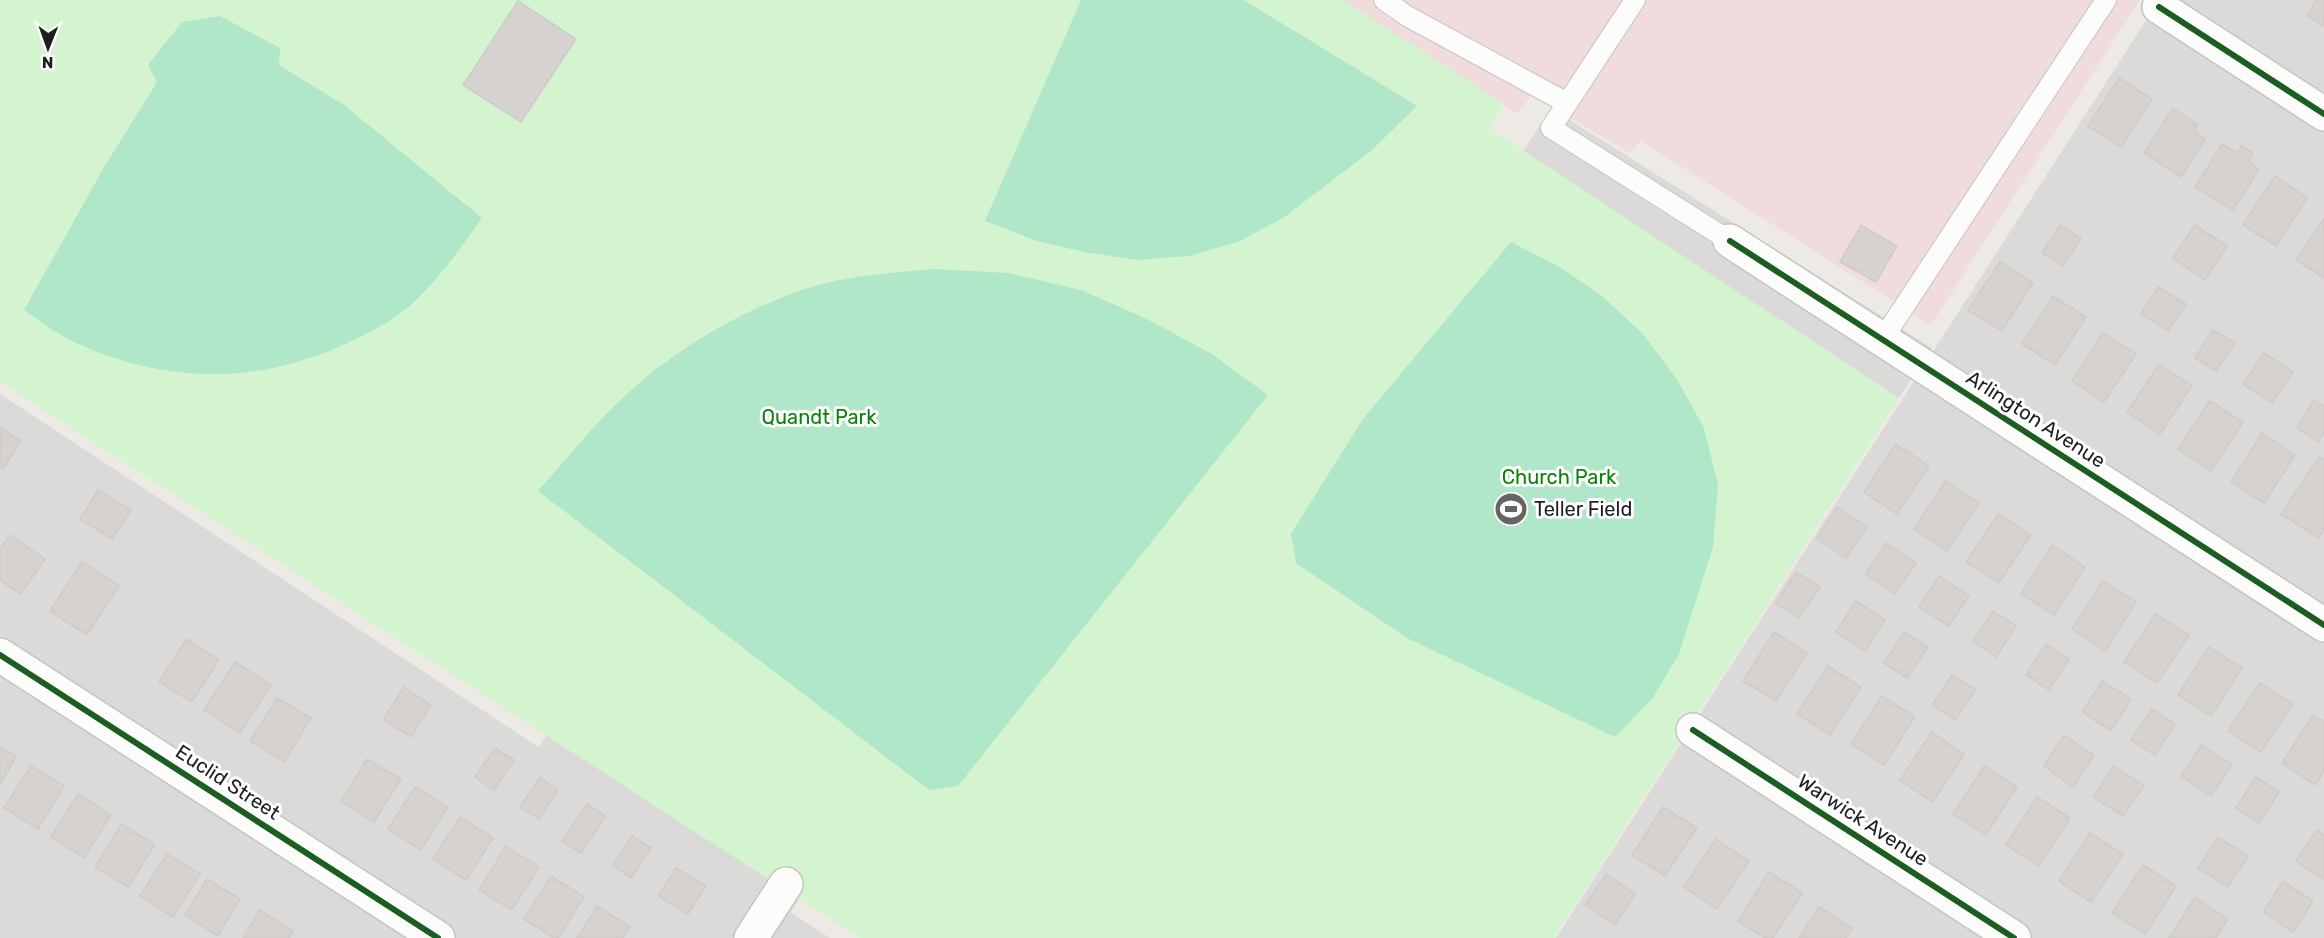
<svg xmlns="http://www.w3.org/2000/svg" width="2324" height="938" viewBox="0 0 2324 938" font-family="Rubik,sans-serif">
  <rect width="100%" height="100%" fill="#edeae6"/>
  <g fill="#dcdad8">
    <polygon points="2159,0 2324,0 2324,938 1556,938"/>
    <polygon points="0,394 830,938 0,938"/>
  </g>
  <polygon fill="#f0dcdc" points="1343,0 2140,0 1931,325 1641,141 1630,153 1531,95 1518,114"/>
  <g fill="#dbdad8">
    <polygon points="1551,108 1932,348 1893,407 1514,166"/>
    <polygon points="547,734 800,898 788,917 534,754"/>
  </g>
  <polygon fill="#d4f4cf" points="0,0 1343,0 1504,104 1489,128 1899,398 1554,938 859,938 0,382"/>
  <g fill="#afe7c8">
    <polygon points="1081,0 1244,0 1417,106 1371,151 1283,218 1238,242 1188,256 1137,260 1084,252 1037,241 985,221"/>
    <path d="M 220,16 L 280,48 L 279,65 L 344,105 L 482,218 C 461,247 440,278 413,303 C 394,321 367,334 343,345 C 253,386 159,383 70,340 C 54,332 39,320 24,310 L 103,169 L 157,82 L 148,65 L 182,22 Z"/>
    <polygon points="1511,242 1560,267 1603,297 1643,334 1678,381 1704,428 1718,485 1713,547 1679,654 1652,699 1615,737 1407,638 1296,563 1291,534 1363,419"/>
    <path d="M 933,269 L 1008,273 L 1081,290 L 1145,318 L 1212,354 L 1268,395 L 958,786 L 929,790 L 538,491 C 567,458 595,423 627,394 C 677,348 736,314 799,291 C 841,276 889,273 933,269 Z"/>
  </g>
  <g fill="#d5d2cf" stroke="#d0cbc7" stroke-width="1.5">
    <polygon points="2316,0 2324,0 2324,26 2307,16"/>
    <polygon points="518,1 576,39 521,122 463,85"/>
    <polygon points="2119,78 2152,99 2121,147 2088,126"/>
    <polygon points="2173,108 2198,125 2194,131 2205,139 2181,177 2144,153"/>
    <polygon points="2222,144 2237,153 2241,146 2253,153 2249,162 2259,169 2233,210 2195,187"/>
    <polygon points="2275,176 2307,198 2276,246 2243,225"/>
    <polygon points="2324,218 2324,278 2296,260"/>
    <polygon points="1861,225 1897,246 1876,282 1840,262"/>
    <polygon points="2060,225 2081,238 2063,266 2042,253"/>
    <polygon points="2195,225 2227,246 2205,280 2173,258"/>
    <polygon points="2000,262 2033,283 2002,331 1968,310"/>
    <polygon points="2158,287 2186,304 2168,331 2141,314"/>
    <polygon points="2053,296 2086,317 2055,365 2022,344"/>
    <polygon points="2213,330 2235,343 2216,371 2195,358"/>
    <polygon points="2103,333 2136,354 2104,402 2072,381"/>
    <polygon points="2264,353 2293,372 2272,403 2243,384"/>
    <polygon points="2159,364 2192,386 2160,434 2127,412"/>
    <polygon points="2314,400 2324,406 2324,432 2318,442 2297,428"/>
    <polygon points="2210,401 2243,422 2211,471 2178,449"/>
    <polygon points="1,428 21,441 3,469 0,467"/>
    <polygon points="2262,433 2295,455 2264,503 2231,482"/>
    <polygon points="1896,444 1929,466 1897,514 1864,492"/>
    <polygon points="2319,457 2324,460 2324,529 2318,538 2281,514"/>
    <polygon points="1946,481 1979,503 1947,551 1914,529"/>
    <polygon points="98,490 131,510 112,539 80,519"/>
    <polygon points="1837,507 1867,527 1846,558 1817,538"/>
    <polygon points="1998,514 2031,535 1999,583 1966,562"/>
    <polygon points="10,535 45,559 21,594 0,580 0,549"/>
    <polygon points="1886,543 1916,563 1895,594 1866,574"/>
    <polygon points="2052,545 2085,567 2054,615 2021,594"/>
    <polygon points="82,562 119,586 87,635 50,611"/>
    <polygon points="1796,572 1820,587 1799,618 1776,603"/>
    <polygon points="1939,576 1969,596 1949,626 1919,607"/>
    <polygon points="2103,581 2136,602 2105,651 2072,629"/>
    <polygon points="1856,601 1885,620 1865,651 1836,632"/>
    <polygon points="1993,611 2016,626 1996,657 1973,641"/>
    <polygon points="2156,614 2189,635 2157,683 2124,662"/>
    <polygon points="1774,632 1807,653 1776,701 1743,681"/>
    <polygon points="1904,632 1928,647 1907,678 1884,663"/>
    <polygon points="186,639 219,660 192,702 159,682"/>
    <polygon points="2046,644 2069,659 2049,690 2026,675"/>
    <polygon points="2209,647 2242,668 2211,716 2178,695"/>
    <polygon points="235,662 271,685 240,733 204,710"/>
    <polygon points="1828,666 1861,687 1830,735 1797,714"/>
    <polygon points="1952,675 1976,690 1955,720 1932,705"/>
    <polygon points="2102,681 2131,699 2111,731 2082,712"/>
    <polygon points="2260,683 2293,704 2261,752 2228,731"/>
    <polygon points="404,687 431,705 411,737 383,720"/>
    <polygon points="1882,696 1915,717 1884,765 1851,744"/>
    <polygon points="277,698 311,718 284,762 250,741"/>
    <polygon points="2152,709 2175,724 2155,755 2131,740"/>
    <polygon points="2313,715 2324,722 2324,771 2315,785 2282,763"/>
    <polygon points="1932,732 1964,754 1933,802 1900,780"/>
    <polygon points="2064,735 2094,755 2073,787 2044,766"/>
    <polygon points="2202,745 2232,765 2211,796 2181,776"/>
    <polygon points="0,747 16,757 0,784"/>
    <polygon points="495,748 514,760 494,790 475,777"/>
    <polygon points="367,759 401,779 374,822 341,801"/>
    <polygon points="31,766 64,786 38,829 4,808"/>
    <polygon points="1984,766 2017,787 1986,835 1953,814"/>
    <polygon points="2114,766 2144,786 2123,816 2093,797"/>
    <polygon points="540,777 558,790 539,819 520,807"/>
    <polygon points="2256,777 2279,792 2259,823 2236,808"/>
    <polygon points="415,787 448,807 421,850 388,829"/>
    <polygon points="78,794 111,815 84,858 51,837"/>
    <polygon points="2037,797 2070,818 2039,866 2006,845"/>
    <polygon points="587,804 606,816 581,853 562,841"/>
    <polygon points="1663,807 1697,828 1665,876 1632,855"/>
    <polygon points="460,817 493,838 466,880 433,859"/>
    <polygon points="122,824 155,845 128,887 95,867"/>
    <polygon points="2317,830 2324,835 2324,880 2296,861"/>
    <polygon points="2090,833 2123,854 2091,902 2059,881"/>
    <polygon points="632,836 651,848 631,878 613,865"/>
    <polygon points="2218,837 2248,856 2228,887 2198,868"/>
    <polygon points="1716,839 1749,861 1717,909 1684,887"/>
    <polygon points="506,846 539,867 512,910 479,890"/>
    <polygon points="167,854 200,874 173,917 140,896"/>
    <polygon points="2143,865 2176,886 2145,934 2112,913"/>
    <polygon points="676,868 706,886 688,914 658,896"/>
    <polygon points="1769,872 1802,893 1773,938 1765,938 1738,921"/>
    <polygon points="1606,874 1635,894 1615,925 1585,905"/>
    <polygon points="551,876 584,897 558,938 554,938 524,919"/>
    <polygon points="207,879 240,899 218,936 185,915"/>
    <polygon points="2283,881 2313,901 2293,932 2263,912"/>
    <polygon points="2195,897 2228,919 2216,938 2169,938"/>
    <polygon points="597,906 630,927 623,938 577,938"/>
    <polygon points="1819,907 1852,928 1846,938 1799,938"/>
    <polygon points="260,910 293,931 289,938 243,938"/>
  </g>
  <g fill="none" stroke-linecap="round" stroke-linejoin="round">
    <g stroke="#c5c4c2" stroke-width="22">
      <g id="lane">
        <polyline points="1384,0 1407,16 1567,103"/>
        <polyline points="1635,0 1551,128 1730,241"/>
        <polyline points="1882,340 2106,0"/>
      </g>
    </g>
    <g stroke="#c5c4c2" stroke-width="36">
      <g id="street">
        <polyline points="2159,7 2324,114"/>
        <polyline points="1730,241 2324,625"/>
        <polyline points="0,655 438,938"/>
        <polyline points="1693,730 2014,938"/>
        <polyline points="751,938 786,884"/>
      </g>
    </g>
    <use href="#lane" stroke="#fcfcfb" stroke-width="20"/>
    <use href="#street" stroke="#fcfcfb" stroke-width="33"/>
    <g stroke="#fff" stroke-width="10">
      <g id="cycleway">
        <polyline points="2159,7 2324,114"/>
        <polyline points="1730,241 2324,625"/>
        <polyline points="0,655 438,938"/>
        <polyline points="1693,730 2014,938"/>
      </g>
    </g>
    <use href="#cycleway" stroke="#1b5e20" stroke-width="6"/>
  </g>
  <defs>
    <g id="stadium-disc" transform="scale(1.725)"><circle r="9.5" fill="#666564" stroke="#fff"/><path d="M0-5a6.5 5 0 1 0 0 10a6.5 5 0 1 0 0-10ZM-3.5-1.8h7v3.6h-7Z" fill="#fff"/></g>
  </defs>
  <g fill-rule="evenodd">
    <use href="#stadium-disc" x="1511" y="509"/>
  </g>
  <g text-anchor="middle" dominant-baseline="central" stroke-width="6" stroke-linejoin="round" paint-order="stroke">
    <g font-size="20" fill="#088305" stroke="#fff">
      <text x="819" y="417">Quandt Park</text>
      <text x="1559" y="477">Church Park</text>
    </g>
    <g font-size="20" fill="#1e1e1e" stroke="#fff">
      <text transform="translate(2036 419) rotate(33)">Arlington Avenue</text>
      <text transform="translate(228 782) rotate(33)">Euclid Street</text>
      <text transform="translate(1863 820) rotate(33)">Warwick Avenue</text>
    </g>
    <g font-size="20" fill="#1e1e1e" stroke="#fff" text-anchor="start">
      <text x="1534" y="509">Teller Field</text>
    </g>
  </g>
  <g transform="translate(48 48) rotate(181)" stroke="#ffffff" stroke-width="4.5" paint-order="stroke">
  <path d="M0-4.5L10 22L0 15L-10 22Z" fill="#1e1e1e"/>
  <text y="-9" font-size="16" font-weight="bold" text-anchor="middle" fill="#1e1e1e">N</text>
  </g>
</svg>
